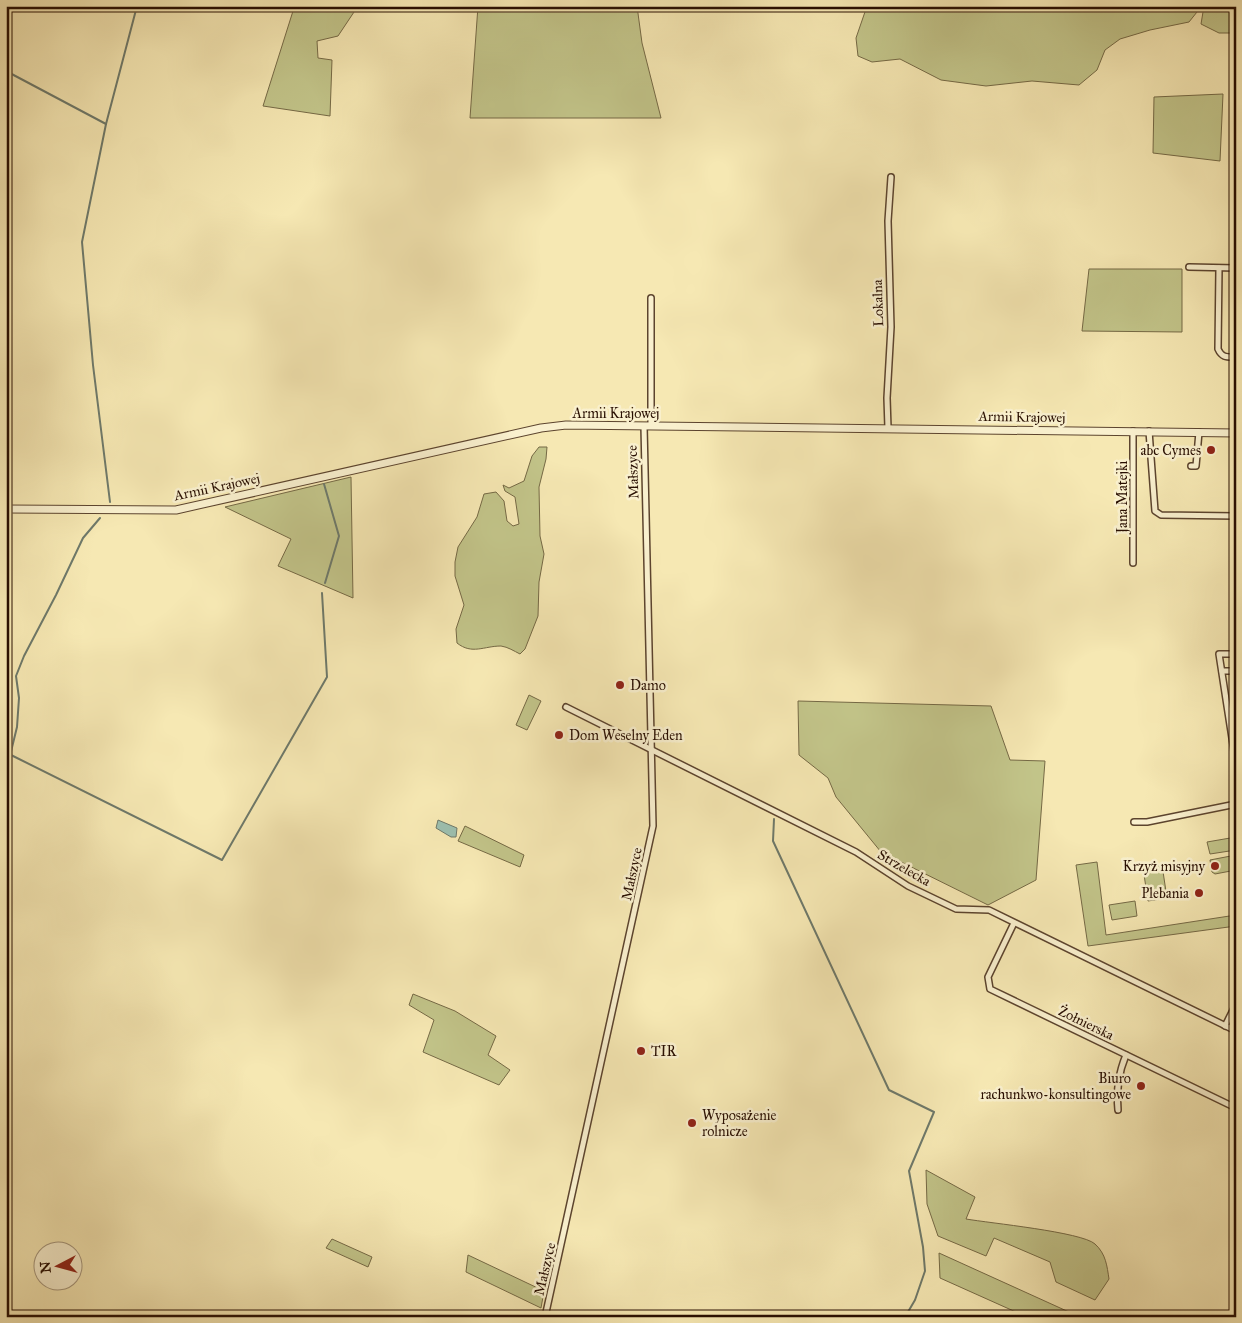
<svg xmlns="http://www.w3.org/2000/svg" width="1242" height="1323" viewBox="0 0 1242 1323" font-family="'IM FELL Great Primer',serif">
  <rect width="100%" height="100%" fill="#f6e8b3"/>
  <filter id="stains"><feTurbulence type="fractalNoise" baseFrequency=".004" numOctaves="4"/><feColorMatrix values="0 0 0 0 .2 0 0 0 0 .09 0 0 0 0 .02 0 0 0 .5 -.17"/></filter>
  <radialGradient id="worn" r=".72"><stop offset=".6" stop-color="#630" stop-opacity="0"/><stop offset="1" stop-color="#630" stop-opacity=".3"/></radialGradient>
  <g fill="#c2c489" stroke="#756945">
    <polygon points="311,6 358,6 338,36 317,41 318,58 332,60 330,116 263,106 293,11"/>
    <polygon points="478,6 637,6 642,43 661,118 470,118"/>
    <polygon points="867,6 1195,6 1197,12 1189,22 1150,30 1120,39 1105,50 1097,70 1079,85 1032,81 986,86 941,80 900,59 872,62 858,56 856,38"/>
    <polygon points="1204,6 1236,6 1236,33 1219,33 1201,24"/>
    <polygon points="1223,94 1220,161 1153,153 1154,97"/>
    <polygon points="1089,269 1182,269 1182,332 1082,331"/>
    <path d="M 539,447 L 547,447 L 546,459 L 539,487 L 540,536 L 544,554 L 539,582 L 538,616 L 525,649 L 520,654 C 514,651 508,647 501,646 C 484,646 472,655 457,643 L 456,629 L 464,605 L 455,576 L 455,562 L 458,547 L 477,517 L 484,494 L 496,492 L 504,501 L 507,521 L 513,526 L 519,524 L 515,497 L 505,491 L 503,485 L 509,488 L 524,481 L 532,456 Z"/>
    <polygon points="351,477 353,598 278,566 291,539 225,507"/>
    <polygon points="529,695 541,701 527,730 516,725"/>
    <polygon points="798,701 991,706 1010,760 1045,761 1036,880 988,905 881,852 836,797 828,778 799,755"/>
    <polygon points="465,826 524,855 520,867 458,841"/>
    <polygon points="1236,837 1236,850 1210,854 1207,842"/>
    <polygon points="1236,855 1236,870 1215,874 1212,872 1210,860"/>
    <polygon points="1097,862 1106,935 1236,915 1236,926 1088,946 1076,865"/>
    <polygon points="1162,865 1167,898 1148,901 1143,868"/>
    <polygon points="1135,901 1137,916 1112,920 1109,905"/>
    <polygon points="413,994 455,1011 496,1036 488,1055 510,1070 499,1085 423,1052 434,1020 409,1005"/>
    <path d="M 926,1170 L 975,1197 L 966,1219 C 989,1223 1082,1232 1095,1244 C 1106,1254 1107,1266 1109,1279 L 1095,1300 L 1056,1282 L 1050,1262 L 994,1238 L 986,1256 L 938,1236 L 927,1204 Z"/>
    <polygon points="332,1239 372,1257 368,1267 326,1248"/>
    <polygon points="939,1253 1080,1317 1027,1317 940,1278"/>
    <polygon points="468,1255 544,1291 541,1308 466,1272"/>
  </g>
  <polygon fill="#9dc0b0" stroke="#6e796a" points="438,820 457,828 456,837 451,837 436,828"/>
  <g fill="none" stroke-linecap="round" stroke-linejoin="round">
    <g stroke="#6e796a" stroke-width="2">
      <polyline points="274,6 282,10"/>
      <polyline points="6,71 106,124"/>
      <polyline points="324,484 339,536 325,583"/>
      <polyline points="110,502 93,365 82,242 106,124 137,6"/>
      <polyline points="11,755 222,860 327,677 322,593"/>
      <polyline points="6,772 17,727 19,698 16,676 24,656 56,595 83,538 100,518"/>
      <polyline points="774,819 773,841 889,1090 934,1112 909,1171 923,1247 925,1271 915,1300 905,1317"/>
    </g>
    <g stroke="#5c442e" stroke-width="8">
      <g id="minor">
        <polyline points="1189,267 1236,268"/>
        <path d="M 1219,268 L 1218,349 C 1222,358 1227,357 1236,357"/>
        <polyline points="651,426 651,298"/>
        <polyline points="888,428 887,398 891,327 888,221 891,177"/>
        <polyline points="1149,431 1155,511 1161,515 1236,516"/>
        <polyline points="1191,466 1196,466 1199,432"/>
        <polyline points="1133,563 1133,431"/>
        <polyline points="1236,654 1219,654 1236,764"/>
        <polyline points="1222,671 1236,671"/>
        <polyline points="566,707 856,852 908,886 956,909 989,910 1236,1031"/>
        <polyline points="1134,822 1147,822 1236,804"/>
        <polyline points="1014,923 988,977 990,989 1236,1108"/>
        <polyline points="1225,1026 1236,1004"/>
        <path d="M 1118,1110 C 1116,1090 1118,1074 1126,1055"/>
        <polyline points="545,1317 653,826 644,426"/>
      </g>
    </g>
    <g stroke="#5c442e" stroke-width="9">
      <polyline id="tertiary" points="6,509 176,510 541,428 566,425 1236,433"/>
    </g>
    <use href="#minor" stroke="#f9f0ce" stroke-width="5"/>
    <use href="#tertiary" stroke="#f9f0ce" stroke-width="7"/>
  </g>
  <g fill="#8f2418" stroke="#f9f0ce" stroke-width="2">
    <circle cx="1211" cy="450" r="5"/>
    <circle cx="620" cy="685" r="5"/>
    <circle cx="559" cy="735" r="5"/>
    <circle cx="1215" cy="866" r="5"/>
    <circle cx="1199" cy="893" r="5"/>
    <circle cx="641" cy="1051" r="5"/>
    <circle cx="1141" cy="1086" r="5"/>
    <circle cx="692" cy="1123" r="5"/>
  </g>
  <g text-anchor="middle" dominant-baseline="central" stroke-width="5" stroke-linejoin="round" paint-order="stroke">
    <g font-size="14" fill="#280e01" stroke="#f9f0ce">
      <text transform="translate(878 303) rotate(-92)">Lokalna</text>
      <text x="616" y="413">Armii Krajowej</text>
      <text transform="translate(1022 417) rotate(1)">Armii Krajowej</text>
      <text transform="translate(633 472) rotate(-92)">Małszyce</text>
      <text transform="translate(217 487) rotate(-12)">Armii Krajowej</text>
      <text transform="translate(1122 497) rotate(-90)">Jana Matejki</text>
      <text transform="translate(904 868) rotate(30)">Strzelecka</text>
      <text transform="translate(632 874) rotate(-78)">Małszyce</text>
      <text transform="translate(1086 1023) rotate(26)">Żołnierska</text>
      <text transform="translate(545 1269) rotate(-77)">Małszyce</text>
    </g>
    <g font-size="14" fill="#280e01" stroke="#f9f0ce" text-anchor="end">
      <text x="1201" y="450">abc Cymes</text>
      <text x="630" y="685" text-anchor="start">Damo</text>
      <text x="569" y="735" text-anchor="start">Dom Weselny Eden</text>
      <text x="1205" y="866">Krzyż misyjny</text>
      <text x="1189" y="893">Plebania</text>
      <text x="651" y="1051" text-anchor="start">TIR</text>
      <text x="1131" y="1078">Biuro<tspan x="1131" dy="16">rachunkwo-konsultingowe</tspan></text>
      <text x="702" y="1115" text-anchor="start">Wyposażenie<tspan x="702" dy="16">rolnicze</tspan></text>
    </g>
  </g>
  <rect width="1242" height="1323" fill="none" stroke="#f6e8b3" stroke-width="25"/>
  <rect x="8" y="8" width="1227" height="1308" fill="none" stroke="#280e01" stroke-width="2.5"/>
  <rect x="12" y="12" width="1217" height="1298" fill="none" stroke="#280e01"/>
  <g transform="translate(58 1266) rotate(264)"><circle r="24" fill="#f9f0ce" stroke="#a5967c"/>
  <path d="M0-4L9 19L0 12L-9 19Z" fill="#8f2418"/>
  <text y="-8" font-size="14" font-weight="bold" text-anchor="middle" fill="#280e01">N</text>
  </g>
  <rect width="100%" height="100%" filter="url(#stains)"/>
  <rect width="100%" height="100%" fill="url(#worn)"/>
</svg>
